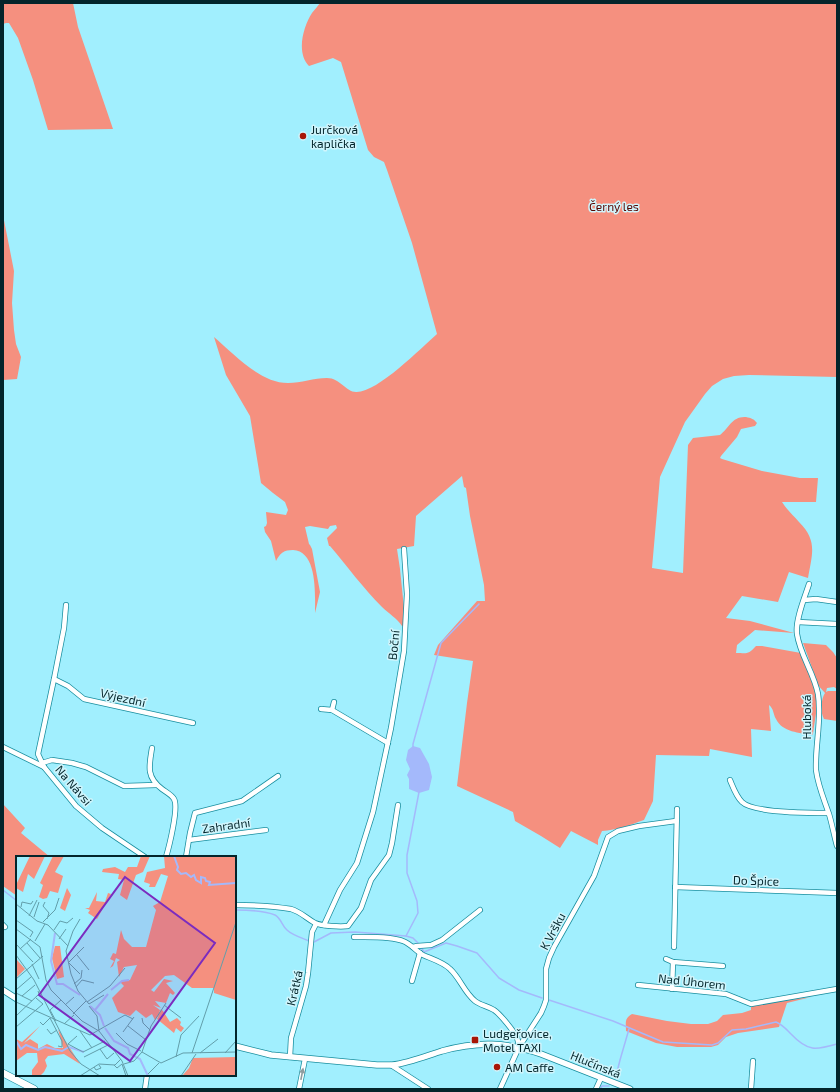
<svg xmlns="http://www.w3.org/2000/svg" width="840" height="1092" viewBox="0 0 840 1092" font-family="'Exo 2',sans-serif">
  <rect width="100%" height="100%" fill="#a1effe"/>
  <g fill="#f5907f">
    <polygon points="3,3 73,3 78,27 113,129 48,130 33,80 18,38 9,23 6,23 3,24"/>
    <path d="M 320,3 L 837,3 L 837,377 L 749,375 L 734,376 L 723,379 L 712,386 L 705,394 L 685,422 L 660,477 L 652,568 L 683,573 L 688,445 L 693,438 L 720,435 C 729,428 732,416 746,417 C 751,418 754,419 757,423 L 755,426 L 741,429 L 737,437 L 721,456 L 720,458 L 722,459 L 762,471 L 800,478 L 818,478 L 816,502 L 782,502 C 787,510 793,515 799,522 C 818,541 812,554 808,578 L 789,572 L 778,602 L 742,596 L 726,618 L 750,621 L 794,633 L 755,630 L 737,645 L 736,653 C 747,653 748,655 756,646 L 762,646 L 801,653 C 808,669 817,688 817,706 C 816,715 814,725 813,734 L 812,735 C 800,733 782,732 776,719 C 773,714 774,709 769,705 L 771,731 L 751,729 L 752,757 L 710,749 L 709,756 L 656,755 L 653,801 L 644,820 C 630,825 617,830 602,831 L 598,840 L 598,845 L 571,831 L 560,848 L 541,836 L 515,821 L 513,812 L 457,786 L 467,703 L 473,661 L 434,655 L 438,645 L 477,601 L 485,601 L 484,585 L 470,516 L 466,488 L 464,487 L 462,476 L 416,516 L 414,546 L 397,549 L 400,569 L 406,628 L 402,626 C 398,619 388,613 382,607 C 363,588 347,566 330,546 L 329,546 L 327,538 L 337,528 L 336,525 L 330,526 L 328,529 L 310,526 L 305,527 L 309,544 L 310,545 L 312,549 L 320,592 L 315,613 C 315,596 318,551 293,550 C 284,550 280,553 276,561 L 271,541 L 265,532 L 264,527 L 266,526 L 267,523 L 266,512 L 286,515 L 288,510 L 285,502 L 273,493 L 261,483 L 250,416 L 226,375 L 214,337 C 234,354 260,383 288,383 C 301,383 314,378 327,378 C 340,378 346,392 356,392 C 377,393 421,348 437,334 L 412,243 L 387,170 L 384,162 L 374,157 L 368,150 L 341,62 L 333,58 L 309,66 C 296,53 303,27 312,13 C 315,9 318,6 320,3 Z"/>
    <polygon points="3,215 14,271 12,303 14,330 16,344 21,357 17,379 3,380"/>
    <path d="M 803,643 L 826,645 L 833,652 L 837,658 L 837,689 L 834,687 L 827,688 L 826,692 L 828,691 L 837,691 L 837,721 L 824,719 C 820,712 821,699 825,693 L 817,684 L 815,676 Z"/>
    <polygon points="3,804 25,828 21,833 50,857 17,857 17,896 3,886"/>
    <path d="M 811,997 L 787,1003 L 779,1027 L 738,1033 L 726,1037 L 718,1045 L 711,1047 L 677,1047 L 656,1043 L 626,1031 C 626,1022 624,1019 632,1014 L 667,1021 L 691,1024 L 708,1024 L 717,1021 L 723,1015 L 742,1013 L 751,1010 L 751,1006 Z"/>
  </g>
  <polygon fill="#a4b9fb" points="413,746 420,748 429,764 432,777 429,790 419,793 409,789 409,779 407,775 410,769 406,760 408,750"/>
  <g fill="none" stroke-linecap="round" stroke-linejoin="round">
    <g stroke="#a4b9fb" stroke-width="1.5">
      <polyline points="413,748 413,744 441,643 479,604"/>
      <polyline points="3,890 17,901"/>
      <path d="M 235,910 C 245,910 266,911 275,915 C 281,918 282,926 287,930 C 292,935 302,938 309,941"/>
      <polyline points="406,936 418,913 417,901 407,873 407,855 419,792"/>
      <polyline points="314,942 331,933 355,932 406,936 413,938 419,944"/>
      <polyline points="421,947 424,952 446,943 457,946 477,953 499,978 519,990 542,998"/>
      <path d="M 549,1000 L 613,1021 L 663,1042 L 712,1045 L 718,1043 L 732,1030 L 746,1029 L 776,1022 C 783,1025 786,1029 791,1034 C 808,1052 816,1050 837,1044"/>
      <polyline points="616,1076 620,1060 629,1029"/>
      <polyline points="600,1089 602,1086 609,1086"/>
    </g>
    <g stroke="#188e9f" stroke-width="6">
      <g id="minor">
        <path d="M 809,584 C 805,597 795,620 797,634 C 800,655 814,673 818,694 C 822,719 815,745 816,770 C 818,786 824,799 829,814 C 832,824 834,835 837,846"/>
        <polyline points="804,600 816,599 837,602"/>
        <polyline points="798,622 837,624"/>
        <polyline points="54,679 68,686 84,699 193,723"/>
        <polyline points="321,709 332,710 388,743"/>
        <polyline points="332,710 334,702"/>
        <polyline points="3,747 44,767 76,806 102,828 145,857"/>
        <path d="M 152,748 C 149,766 146,777 162,789 C 166,792 172,795 174,799 C 179,807 169,847 166,857"/>
        <polyline points="42,763 52,760 72,763 86,767 124,786 156,785"/>
        <polyline points="44,767 38,754 54,679 64,628 66,605"/>
        <path d="M 730,780 C 733,787 736,796 742,802 C 753,813 811,813 828,813"/>
        <polyline points="189,840 266,830"/>
        <polyline points="186,857 190,833 195,813 242,801 278,776"/>
        <polyline points="675,887 837,893"/>
        <path d="M 235,905 C 253,905 273,906 291,909 C 301,912 306,918 315,923 C 321,926 341,927 348,926 L 361,908 L 371,880 L 389,855 L 392,843 L 398,805"/>
        <polyline points="3,925 5,927"/>
        <polyline points="324,925 340,890 357,863 373,812 391,728 404,651 407,594 404,549"/>
        <path d="M 354,937 C 368,937 391,936 403,941 C 411,944 416,951 423,955 C 432,959 443,962 450,969 C 460,978 464,992 475,1001 C 480,1005 487,1006 494,1010 C 500,1014 514,1031 517,1038 C 518,1041 519,1044 519,1047"/>
        <polyline points="413,947 417,946 431,945 442,940 480,910"/>
        <polyline points="674,947 677,809"/>
        <polyline points="666,959 673,962 723,966"/>
        <polyline points="412,981 420,953"/>
        <polyline points="638,985 726,994 751,1004 837,989"/>
        <polyline points="672,989 673,962"/>
        <polyline points="290,1057 291,1038 306,986 308,973 312,932 316,924"/>
        <polyline points="391,1065 428,1089"/>
        <polyline points="145,1089 147,1075"/>
        <polyline points="299,1089 305,1059"/>
        <polyline points="500,1089 519,1047 541,1013 544,1006 546,1000 546,969 549,958 554,947 594,876 608,837 618,831 639,826 676,821"/>
        <polyline points="596,1089 601,1078"/>
        <polyline points="751,1089 753,1061"/>
      </g>
    </g>
    <g stroke="#188e9f" stroke-width="7">
      <g id="tertiary">
        <polyline points="3,990 17,999"/>
        <path d="M 235,1046 L 271,1055 L 377,1065 C 382,1065 387,1065 392,1065 C 409,1063 426,1056 442,1051 C 477,1041 507,1042 541,1054 L 630,1089"/>
      </g>
    </g>
    <g stroke="#188e9f" stroke-width="8">
      <polyline id="primary" points="3,1073 34,1089"/>
    </g>
    <use href="#minor" stroke="#fff" stroke-width="4.5"/>
    <use href="#tertiary" stroke="#fff" stroke-width="5.5"/>
    <use href="#primary" stroke="#fff" stroke-width="7"/>
  </g>
  <defs><path id="oneway-solid" d="M-6-.8H1V-3.2L6.5 0L1 3.2V.8H-6Z"/></defs>
  <use fill="#8e9da0" href="#oneway-solid" transform="translate(302 1074) rotate(-79)"/>
  <g fill="#a81606" stroke="#d0f5fc" stroke-width="1.5">
    <circle cx="303" cy="136" r="4"/>
    <rect x="471" y="1036" width="8" height="8" rx="2"/>
    <circle cx="497" cy="1067" r="4"/>
  </g>
  <g text-anchor="middle" dominant-baseline="central" stroke-width="3" stroke-linejoin="round" paint-order="stroke">
    <g font-size="12" fill="#03252b" stroke="#d0f5fc" text-anchor="start">
      <text x="311" y="129">Jurčková<tspan x="311" dy="14">kaplička</tspan></text>
      <text x="483" y="1033">Ludgeřovice,<tspan x="483" dy="14">Motel TAXI</tspan></text>
      <text x="505" y="1067">AM Caffe</text>
    </g>
    <g font-size="12" fill="#570400" stroke="#d0f5fc">
      <text x="614" y="206">Černý les</text>
    </g>
    <g font-size="12" fill="#03252b" stroke="#d0f5fc">
      <text transform="translate(393 645) rotate(-84)">Boční</text>
      <text transform="translate(123 697) rotate(13)">Výjezdní</text>
      <text transform="translate(806 717) rotate(-90)">Hluboká</text>
      <text transform="translate(74 785) rotate(49)">Na Návsi</text>
      <text transform="translate(226 825) rotate(-8)">Zahradní</text>
      <text transform="translate(756 880) rotate(2)">Do Špice</text>
      <text transform="translate(552 931) rotate(-62)">K Vršku</text>
      <text transform="translate(692 981) rotate(6)">Nad Úhorem</text>
      <text transform="translate(294 988) rotate(-77)">Krátká</text>
      <text transform="translate(596 1064) rotate(22)">Hlučínská</text>
    </g>
  </g>
  <g transform="translate(16 856)">
    <rect width="220" height="220" fill="#a1effe"/>
    <path d="M 14,0 L 29,0 L 18,23 L 12,18 L 7,36 L 0,32 L 0,29 ZM 37,0 L 48,0 L 39,16 L 47,20 L 45,27 L 42,37 L 34,35 L 31,42 L 27,43 L 23,41 L 27,29 L 24,27 ZM 125,0 L 134,0 L 127,16 L 120,19 L 111,44 L 104,39 L 108,24 L 102,23 L 103,18 L 86,16 L 87,13 L 99,11 L 109,16 L 112,11 L 121,11 ZM 148,0 L 220,0 L 220,144 L 198,137 L 198,132 L 176,132 L 158,119 L 149,120 L 135,134 L 138,136 L 148,123 L 157,125 L 150,127 L 159,137 L 157,139 L 154,137 L 150,147 L 139,145 L 145,152 L 137,149 L 144,154 L 143,158 L 145,153 L 147,155 L 154,166 L 161,162 L 165,166 L 164,169 L 168,172 L 165,176 L 160,172 L 158,177 L 141,163 L 143,159 L 139,164 L 136,158 L 130,162 L 120,154 L 114,160 L 102,156 L 96,142 L 108,130 L 104,126 L 114,124 L 121,109 L 108,111 L 103,121 L 101,106 L 104,104 L 100,102 L 97,110 L 94,112 L 98,105 L 94,103 L 97,97 L 100,98 L 105,74 L 108,83 L 116,91 L 130,91 L 140,54 L 137,50 L 144,46 L 152,20 L 145,18 L 139,31 L 133,31 L 134,28 L 128,26 L 131,16 L 149,12 ZM 51,32 L 55,39 L 49,55 L 44,52 ZM 81,36 L 80,45 L 89,46 L 92,37 L 95,38 L 81,63 L 72,57 L 74,54 L 69,52 L 73,52 ZM 39,90 L 44,90 L 48,121 L 41,123 L 36,102 ZM 1,104 L 9,113 L 0,122 L 0,105 ZM 24,170 L 8,187 L 14,183 L 22,188 L 22,193 L 31,188 L 39,192 L 47,192 L 42,173 L 64,208 L 48,198 L 32,200 L 29,204 L 31,210 L 28,216 L 24,220 L 16,220 L 16,214 L 22,206 L 21,197 L 11,197 L 0,205 L 0,183 L 6,186 ZM 220,201 L 219,220 L 166,220 L 173,212 L 177,202 Z" fill="#f5907f"/>
    <path fill="none" stroke="#a4b9fb" stroke-width="2" d="M 158,0 L 162,11 L 161,14 L 165,18 L 170,17 L 175,21 L 178,19 L 180,24 L 185,27 L 185,21 L 189,22 L 190,25 L 194,26 L 193,29 L 220,27M 39,77 L 35,105 L 41,128 L 47,128 L 64,139M 95,134 L 106,125 L 113,124M 74,150 L 84,159 L 88,170M 79,154 L 92,138M 89,172 L 98,185 L 112,192 L 114,198 L 124,203 L 132,220M 0,185 L 5,193 L 10,189 L 22,194 L 29,191 L 46,195 L 53,191 L 68,196"/>
    <path fill="none" stroke="#629eaa" stroke-width="1" d="M 29,46 L 27,50 L 33,57 L 31,63M 0,48 L 21,65 L 32,69 L 52,90M 5,51 L 6,46 L 15,48 L 17,45M 13,60 L 21,44M 18,61 L 23,46M 64,63 L 57,75 L 50,95 L 55,118 L 62,135 L 73,148 L 88,139M 0,64 L 17,76 L 14,81M 27,66 L 39,54 L 43,42M 0,73 L 24,91 L 30,124 L 35,134 L 66,165 L 83,175 L 106,205 L 112,220M 38,74 L 44,65 L 51,67 L 57,62M 43,83 L 50,73M 19,85 L 29,68M 11,87 L 24,102M 0,88 L 17,106M 4,93 L 15,83M 0,99 L 18,124 L 54,195 L 65,208 L 84,220M 61,99 L 73,114M 53,106 L 68,91M 53,107 L 64,118M 16,108 L 23,123M 0,123 L 27,100M 58,128 L 65,122 L 66,114M 60,131 L 66,124 L 78,127M 0,134 L 15,121M 0,137 L 16,145M 6,140 L 19,129M 0,146 L 74,179 L 109,159 L 117,163M 71,146 L 94,130 L 109,112M 49,149 L 58,141M 148,149 L 165,162M 73,150 L 81,160 L 83,175M 57,158 L 70,145M 0,160 L 23,138 L 22,135M 126,162 L 127,167 L 134,174M 40,165 L 34,154 L 45,144M 24,166 L 27,169 L 34,162 L 46,185 L 46,191 L 42,190M 48,168 L 58,159M 112,170 L 130,184M 0,171 L 27,148 L 20,142M 31,173 L 35,178 L 41,174M 64,175 L 76,192M 107,176 L 118,161M 100,177 L 111,188 L 125,195M 61,180 L 52,188 L 67,196 L 89,185M 84,193 L 91,203 L 98,197M 126,196 L 135,170 L 150,147M 176,197 L 220,66M 184,197 L 202,183M 209,197 L 220,185M 68,201 L 92,189M 160,201 L 165,179 L 183,160M 108,208 L 118,205 L 126,196 L 145,207 L 167,197 L 220,196M 98,209 L 101,212 L 106,208 L 110,220M 78,211 L 80,214 L 85,212 L 83,209M 132,218 L 143,207M 64,220 L 83,208 L 99,209 L 105,203M 165,220 L 180,198"/>
    <path fill="#7b2cbf" fill-opacity="0.15" stroke="#7b2cbf" stroke-width="2" d="M 109,21 L 199,87 L 114,205 L 23,139 Z"/>
    <rect width="220" height="220" fill="none" stroke="#03252b" stroke-width="2"/>
  </g>
  <rect width="840" height="1092" fill="none" stroke="#03252b" stroke-width="8"/>
</svg>
